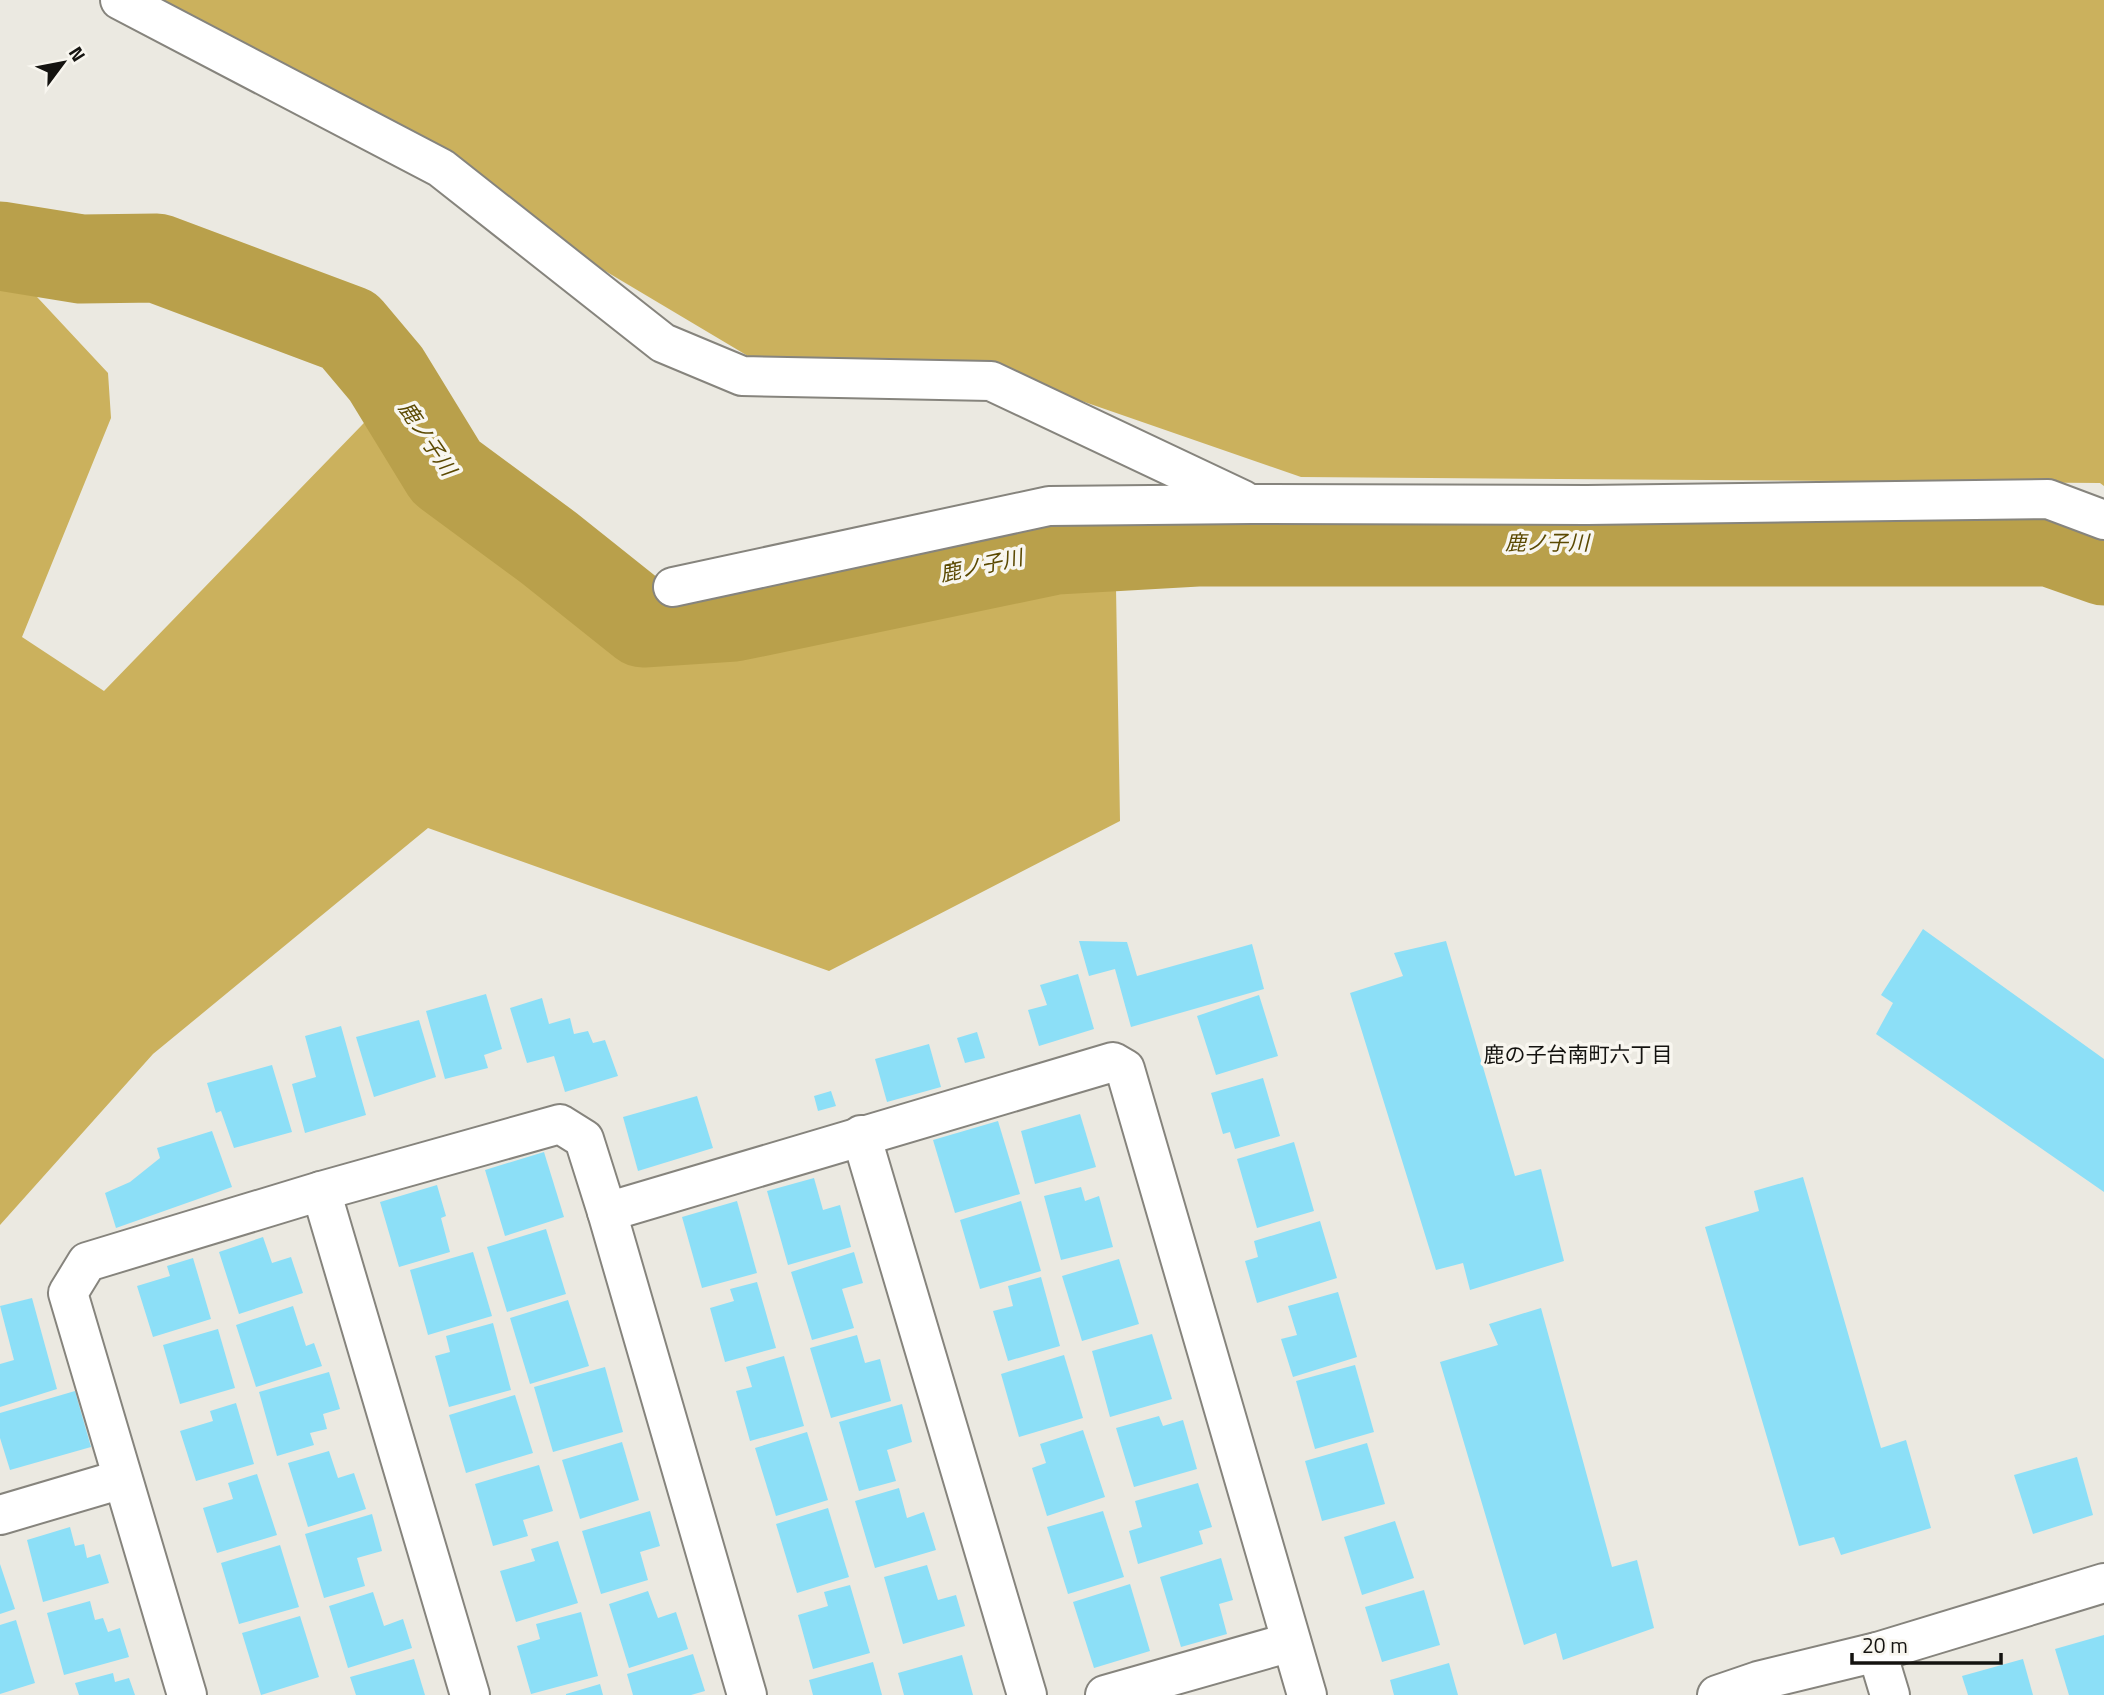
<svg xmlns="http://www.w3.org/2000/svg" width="2104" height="1695" viewBox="0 0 2104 1695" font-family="'Titillium Web','Noto Sans JP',sans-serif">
  <rect width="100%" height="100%" fill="#ebe9e1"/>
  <g fill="#cbb15d">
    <polygon points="150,0 2104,0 2104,486 2100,483 1301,477 963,360 753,359"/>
    <polygon points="0,271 24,283 108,373 111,418 22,637 104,691 394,392 680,632 1116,588 1120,821 829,971 428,828 153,1054 0,1225"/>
  </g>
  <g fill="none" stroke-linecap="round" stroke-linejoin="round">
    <polyline stroke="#b9a04b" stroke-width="89" points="0,246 81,259 157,258 349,330 386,374 446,472 549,548 643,623 734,617 1056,550 1197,542 2050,542 2104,561"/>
  </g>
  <g fill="#8cdff7">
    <polygon points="1923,929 2104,1059 2104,1192 1876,1034 1893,1003 1881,995"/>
    <polygon points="1079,941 1127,942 1137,976 1252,944 1264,989 1131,1027 1115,969 1089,976"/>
    <polygon points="1446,941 1515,1176 1541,1169 1564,1261 1470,1290 1463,1263 1436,1270 1350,993 1403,976 1394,953"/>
    <polygon points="1078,974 1094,1029 1039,1046 1028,1010 1047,1005 1040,985"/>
    <polygon points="486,994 502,1049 484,1055 488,1068 445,1079 426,1011"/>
    <polygon points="1259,995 1278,1056 1216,1075 1197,1016"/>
    <polygon points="542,998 549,1024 570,1018 574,1034 588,1031 593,1043 605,1040 618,1076 565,1092 554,1056 527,1063 510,1008"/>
    <polygon points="419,1020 436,1077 374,1097 356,1037"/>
    <polygon points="341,1026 366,1115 305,1133 292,1084 316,1077 305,1036"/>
    <polygon points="977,1032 985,1058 965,1063 957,1038"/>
    <polygon points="929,1044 941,1087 887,1102 875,1059"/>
    <polygon points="272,1065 292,1132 234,1148 221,1111 216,1113 207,1083"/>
    <polygon points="1263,1078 1280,1136 1235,1149 1230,1132 1223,1134 1211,1093"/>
    <polygon points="831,1091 836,1106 818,1111 814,1096"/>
    <polygon points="697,1096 713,1148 638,1171 623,1117"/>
    <polygon points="1080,1114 1096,1167 1035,1184 1021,1131"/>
    <polygon points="998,1121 1020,1194 955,1213 933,1140"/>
    <polygon points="212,1131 232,1187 116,1228 105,1193 130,1182 160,1158 157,1148"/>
    <polygon points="1294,1142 1314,1211 1257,1228 1237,1159"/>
    <polygon points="544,1152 564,1217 505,1236 485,1170"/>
    <polygon points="1803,1177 1881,1448 1906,1440 1931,1528 1841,1555 1834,1537 1799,1546 1705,1227 1759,1211 1754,1191"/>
    <polygon points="814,1178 823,1210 840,1205 851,1247 788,1265 767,1191"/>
    <polygon points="437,1185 446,1216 441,1218 450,1252 399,1267 380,1202"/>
    <polygon points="1081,1187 1085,1201 1099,1196 1113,1247 1061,1260 1044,1196"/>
    <polygon points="737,1201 757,1273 702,1288 682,1217"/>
    <polygon points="1021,1201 1041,1271 980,1289 960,1220"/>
    <polygon points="1320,1221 1337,1278 1257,1303 1245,1261 1258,1257 1254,1241"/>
    <polygon points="546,1229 566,1294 507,1312 487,1247"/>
    <polygon points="263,1237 272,1263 291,1257 303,1293 239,1314 219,1252"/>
    <polygon points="473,1252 492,1316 428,1335 410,1270"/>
    <polygon points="854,1252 863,1283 842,1289 854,1328 812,1340 791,1272"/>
    <polygon points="193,1258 211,1319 153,1337 137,1286 170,1276 167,1266"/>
    <polygon points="1119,1259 1139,1324 1082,1341 1062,1276"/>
    <polygon points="1041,1277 1060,1346 1008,1361 993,1311 1013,1306 1008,1286"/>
    <polygon points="757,1282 776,1348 725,1362 710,1308 734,1301 730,1289"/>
    <polygon points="1338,1292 1357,1357 1293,1377 1281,1339 1297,1335 1288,1306"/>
    <polygon points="32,1298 57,1389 0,1407 0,1364 14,1360 0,1306"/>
    <polygon points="568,1300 589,1366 530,1384 510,1318"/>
    <polygon points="293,1306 306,1346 314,1343 322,1366 256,1387 236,1325"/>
    <polygon points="1541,1308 1612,1567 1637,1560 1654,1628 1563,1660 1556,1633 1524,1645 1440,1362 1498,1345 1489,1324"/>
    <polygon points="493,1323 511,1390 449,1407 435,1356 450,1352 446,1336"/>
    <polygon points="218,1329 235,1388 180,1404 163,1345"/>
    <polygon points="1152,1334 1172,1399 1110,1417 1092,1351"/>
    <polygon points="857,1335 865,1363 880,1359 891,1401 831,1418 810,1348"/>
    <polygon points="1064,1355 1083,1418 1019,1437 1001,1374"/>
    <polygon points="784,1356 804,1426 750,1441 736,1391 752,1387 746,1367"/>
    <polygon points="1355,1365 1374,1432 1315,1449 1296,1381"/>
    <polygon points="605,1367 623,1432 553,1452 534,1387"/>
    <polygon points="329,1372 340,1409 323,1414 327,1429 310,1433 314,1445 277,1456 259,1392"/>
    <polygon points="75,1391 91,1447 10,1470 0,1438 0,1413"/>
    <polygon points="515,1395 533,1453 466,1473 449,1415"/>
    <polygon points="236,1403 254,1464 196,1481 180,1431 213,1421 210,1411"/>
    <polygon points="902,1404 912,1442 887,1450 896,1481 859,1491 839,1422"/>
    <polygon points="1159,1416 1163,1426 1183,1420 1197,1469 1134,1487 1116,1428"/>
    <polygon points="1083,1430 1105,1497 1047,1516 1032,1468 1046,1463 1040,1444"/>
    <polygon points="807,1432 828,1500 776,1516 755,1448"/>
    <polygon points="622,1442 639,1500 580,1519 562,1460"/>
    <polygon points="1367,1443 1385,1504 1322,1521 1305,1461"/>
    <polygon points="329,1451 338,1478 354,1473 366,1509 308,1527 288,1463"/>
    <polygon points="2077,1457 2093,1515 2033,1534 2014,1475"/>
    <polygon points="539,1465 553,1511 523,1520 528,1536 493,1546 475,1484"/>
    <polygon points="257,1474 277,1535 217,1553 203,1508 233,1499 228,1483"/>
    <polygon points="1198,1483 1212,1527 1199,1531 1203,1544 1138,1564 1129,1531 1142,1527 1135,1501"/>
    <polygon points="899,1488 907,1518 924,1512 936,1550 875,1568 855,1501"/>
    <polygon points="828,1508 849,1577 797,1593 776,1524"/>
    <polygon points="650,1511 660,1546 640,1552 648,1580 601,1594 582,1531"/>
    <polygon points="1103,1511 1124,1577 1068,1594 1047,1527"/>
    <polygon points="372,1514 382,1551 357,1558 365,1586 324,1598 305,1534"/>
    <polygon points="1395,1521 1414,1578 1362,1595 1344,1537"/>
    <polygon points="70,1527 75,1546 84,1544 87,1558 100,1554 109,1583 43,1602 27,1540"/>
    <polygon points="558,1541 578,1603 516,1622 500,1571 535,1561 531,1549"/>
    <polygon points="280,1545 299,1607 239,1624 221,1563"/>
    <polygon points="1221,1558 1233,1600 1219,1604 1227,1634 1181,1647 1160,1577"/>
    <polygon points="0,1564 15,1609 0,1614"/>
    <polygon points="927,1565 938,1600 956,1595 965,1626 903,1644 884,1577"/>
    <polygon points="1130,1584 1150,1651 1094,1668 1073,1602"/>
    <polygon points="850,1585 870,1653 813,1669 798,1615 828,1606 824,1592"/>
    <polygon points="1424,1590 1440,1645 1382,1662 1365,1607"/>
    <polygon points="648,1591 658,1618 676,1612 688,1649 629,1668 609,1604"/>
    <polygon points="373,1592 384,1626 403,1619 412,1648 348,1668 329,1606"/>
    <polygon points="90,1601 95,1620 103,1618 108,1632 120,1628 129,1657 64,1675 47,1613"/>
    <polygon points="581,1612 598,1676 531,1694 517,1646 540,1639 536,1624"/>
    <polygon points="300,1616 319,1677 261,1695 242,1633"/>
    <polygon points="16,1620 35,1683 0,1694 0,1625"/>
    <polygon points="2104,1635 2104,1695 2069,1695 2055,1649"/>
    <polygon points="693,1654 705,1691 691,1695 633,1695 627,1674"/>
    <polygon points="962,1655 973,1695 904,1695 898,1673"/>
    <polygon points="414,1659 425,1695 356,1695 350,1677"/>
    <polygon points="2023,1659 2033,1695 1968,1695 1962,1676"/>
    <polygon points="873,1662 882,1695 813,1695 809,1680"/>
    <polygon points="1449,1663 1458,1695 1394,1695 1390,1680"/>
    <polygon points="113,1673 115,1682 129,1678 135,1695 79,1695 75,1683"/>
    <polygon points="600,1684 603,1695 566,1695 566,1694"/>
  </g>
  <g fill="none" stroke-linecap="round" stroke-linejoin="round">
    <g stroke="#86847d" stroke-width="42">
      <g id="minor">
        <polyline points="120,0 441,168 663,343 742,376 991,381 1243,500"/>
        <polyline points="673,587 1049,506 1251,504 1587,505 2048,499 2104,520"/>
        <polyline points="861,1135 1027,1695"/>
        <polyline points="321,1191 470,1695"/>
        <polyline points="607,1212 1113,1062 1125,1069 1307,1695"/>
        <polyline points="0,1515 122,1479"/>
        <polyline points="1877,1652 1890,1695"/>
        <polyline points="187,1695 68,1293 87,1262 321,1191 560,1124 584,1139 607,1212 747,1695"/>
        <polyline points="1105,1695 1291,1642"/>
        <polyline points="1717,1695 1758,1681 1877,1652 2104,1583"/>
      </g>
    </g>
    <use href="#minor" stroke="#fff" stroke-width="38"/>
  </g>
  <g text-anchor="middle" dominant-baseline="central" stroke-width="7" stroke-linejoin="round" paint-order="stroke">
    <g font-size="21" font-style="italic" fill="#5b4902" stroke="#f8f6ef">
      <text transform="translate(428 438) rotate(56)">鹿ノ子川</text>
      <text x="1547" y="542">鹿ノ子川</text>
      <text transform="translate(981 565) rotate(-12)">鹿ノ子川</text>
    </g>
    <g font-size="21" fill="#141310" stroke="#f8f6ef">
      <text x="1578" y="1054">鹿の子台南町六丁目</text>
    </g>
  </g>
  <g transform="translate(63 63) rotate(58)" stroke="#f8f6ef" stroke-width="5" paint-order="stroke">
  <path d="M0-5L12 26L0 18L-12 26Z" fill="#141310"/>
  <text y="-10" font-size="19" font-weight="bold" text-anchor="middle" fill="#141310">N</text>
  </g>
  <path d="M1852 1653v10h149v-10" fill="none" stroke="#141310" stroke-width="3.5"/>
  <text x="1862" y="1653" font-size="21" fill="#141310" stroke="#f8f6ef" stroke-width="5" paint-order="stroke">20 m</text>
</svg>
